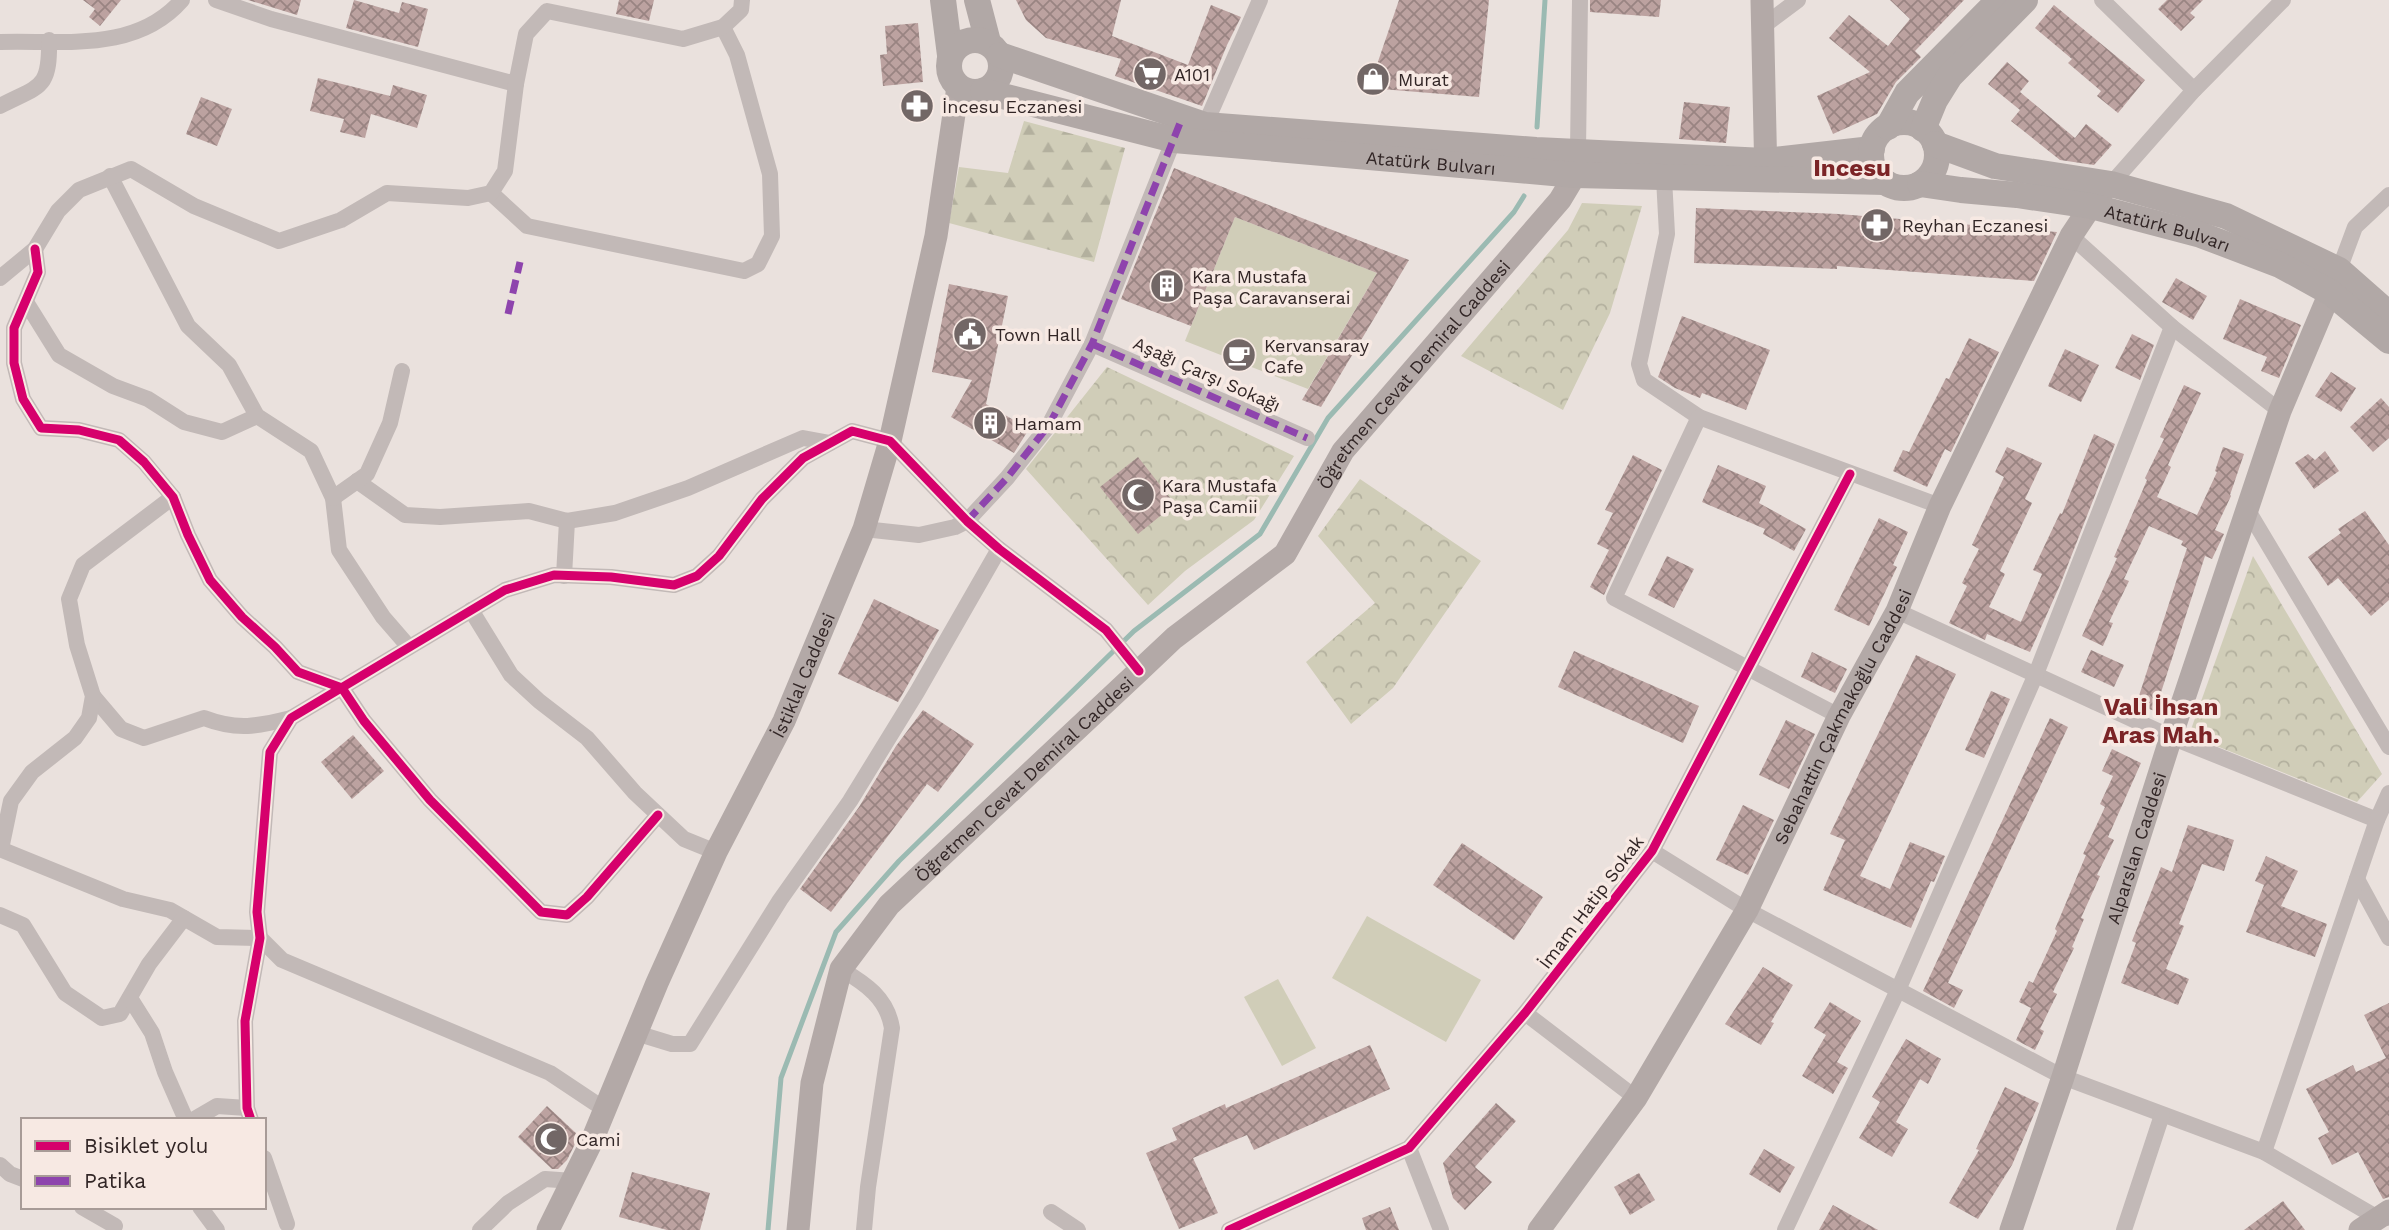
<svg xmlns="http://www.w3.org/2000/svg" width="2389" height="1230" viewBox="0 0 2389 1230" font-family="'Work Sans',sans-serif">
  <defs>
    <pattern id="forest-firs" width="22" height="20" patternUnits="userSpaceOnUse" patternTransform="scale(1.75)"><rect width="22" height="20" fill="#d0cdb8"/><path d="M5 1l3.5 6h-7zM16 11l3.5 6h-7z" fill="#b3b09e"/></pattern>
    <pattern id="park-crowns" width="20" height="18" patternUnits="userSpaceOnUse" patternTransform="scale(1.75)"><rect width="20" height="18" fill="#d0cdb8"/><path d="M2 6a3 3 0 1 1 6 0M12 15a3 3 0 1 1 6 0" fill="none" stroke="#b3b09e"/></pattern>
    <pattern id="building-cross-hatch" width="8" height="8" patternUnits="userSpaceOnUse" patternTransform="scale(1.75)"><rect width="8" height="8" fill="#bca2a0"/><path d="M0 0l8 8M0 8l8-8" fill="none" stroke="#998482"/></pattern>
  </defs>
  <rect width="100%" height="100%" fill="#eae1dd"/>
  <g fill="#d0cdb8">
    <polygon points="1235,217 1377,273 1308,389 1185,341"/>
    <polygon points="1367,916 1481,980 1446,1042 1332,978"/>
    <polygon points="1278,979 1316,1048 1282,1066 1244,997"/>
  </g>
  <polygon fill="url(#forest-firs)" points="1024,121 1125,148 1094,262 949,223 959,167 1008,173"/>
  <g fill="url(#park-crowns)">
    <polygon points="1582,203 1642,206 1610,313 1563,410 1461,356 1568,230"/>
    <polygon points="1107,367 1294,456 1254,520 1185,571 1148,605 1026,469"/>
    <polygon points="1360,479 1481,561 1393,688 1351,724 1306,662 1375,603 1318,536"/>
    <polygon points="2253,556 2382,774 2357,802 2189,735"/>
  </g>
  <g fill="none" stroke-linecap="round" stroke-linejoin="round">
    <g stroke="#9bbab2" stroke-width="5">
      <polyline points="1537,127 1545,0"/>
      <polyline points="768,1230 781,1078 836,932 899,861 1134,631 1260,534 1328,418 1514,212 1524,196"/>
    </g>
  </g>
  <g fill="url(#building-cross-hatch)">
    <polygon points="83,0 121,0 100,26 89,17 95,9"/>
    <polygon points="248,0 301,0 297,15"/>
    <polygon points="354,0 399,13 402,2 428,9 418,47 346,28"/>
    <polygon points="619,0 654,0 649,21 616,14"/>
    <polygon points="1016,0 1121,0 1112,36 1188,65 1211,5 1241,17 1227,45 1202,106 1115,76 1121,59 1046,38 1026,20"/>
    <polygon points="1399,0 1489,0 1479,97 1369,88"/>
    <polygon points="1590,0 1661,0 1659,17 1590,12"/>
    <polygon points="1890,0 1964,0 1915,51 1921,57 1896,82 1877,114 1833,134 1817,96 1870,72 1829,38 1849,15 1888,46 1910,19"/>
    <polygon points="2167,0 2203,0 2190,13 2195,17 2181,31 2158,9"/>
    <polygon points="2054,5 2145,80 2118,113 2097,96 2101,91 2068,63 2072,59 2035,28"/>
    <polygon points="918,23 923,82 883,86 880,55 887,54 885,26"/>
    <polygon points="2007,62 2029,81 2020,92 2075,138 2086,124 2112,145 2094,165 2060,160 2011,121 2020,110 1988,84"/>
    <polygon points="318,78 390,96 393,85 427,95 417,128 371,114 365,138 340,132 344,119 310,111"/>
    <polygon points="201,97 232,109 217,146 186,134"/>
    <polygon points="1684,102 1730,107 1726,143 1679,139"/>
    <polygon points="1174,168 1409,260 1321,407 1302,400 1377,273 1235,217 1191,326 1121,299"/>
    <polygon points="1696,208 1839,214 2057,232 2034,281 1837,266 1837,269 1694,263"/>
    <polygon points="2176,278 2207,296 2193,320 2162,302"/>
    <polygon points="949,284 1008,296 986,404 1029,429 1014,453 951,417 972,380 932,372"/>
    <polygon points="2240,299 2301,325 2279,378 2261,371 2267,357 2223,339"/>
    <polygon points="1682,316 1770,350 1746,410 1702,393 1700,398 1675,388 1658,377"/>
    <polygon points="2132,334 2154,345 2140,380 2115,368"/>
    <polygon points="1969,338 1999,352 1951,452 1945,449 1927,487 1893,471 1903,450 1909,452 1946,378 1949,379"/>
    <polygon points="2065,349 2099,365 2081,402 2048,386"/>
    <polygon points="2331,372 2356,388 2341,412 2315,396"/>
    <polygon points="2184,385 2201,393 2168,465 2171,467 2157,497 2197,515 2217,472 2215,471 2223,447 2244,454 2230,495 2231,496 2215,530 2224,534 2212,559 2205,556 2155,711 2136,705 2187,548 2181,545 2183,541 2149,526 2124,579 2129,581 2109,622 2113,623 2103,646 2082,636 2117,558 2114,557 2147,480 2145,478 2164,439 2160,437"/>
    <polygon points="2381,398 2389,407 2389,438 2373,452 2350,427"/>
    <polygon points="2094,434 2115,444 2060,585 2030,652 1987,634 1985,640 1949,623 1967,586 1962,583 1979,549 1972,545 2004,477 1995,472 2007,447 2042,463 2025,499 2032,503 2000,571 2005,574 1989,607 2021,622 2042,574 2033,570 2060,513 2062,514"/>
    <polygon points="2325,451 2339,471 2314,489 2295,463 2308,454 2315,460"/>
    <polygon points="1633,455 1662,470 1604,595 1590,587 1609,550 1597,544 1613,513 1605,510"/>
    <polygon points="1138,457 1175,504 1138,534 1100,487"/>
    <polygon points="1718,465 1766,486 1759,503 1806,529 1794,551 1763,534 1765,529 1702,502"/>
    <polygon points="2365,511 2389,545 2389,600 2371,616 2338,578 2328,586 2308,557 2341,533 2338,529"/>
    <polygon points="1879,518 1908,532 1893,565 1897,567 1869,626 1834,610"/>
    <polygon points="1667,556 1694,569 1674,608 1648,595"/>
    <polygon points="874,599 939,630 898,702 838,674"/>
    <polygon points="2091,650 2124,665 2114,687 2081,672"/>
    <polygon points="1574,651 1699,706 1683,743 1558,687"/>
    <polygon points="1812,652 1847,669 1835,693 1801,677"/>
    <polygon points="1916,655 1956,674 1860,876 1890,889 1910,842 1945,856 1934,882 1931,881 1911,928 1823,890 1845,840 1830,834"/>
    <polygon points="1991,691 2010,699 1984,758 1965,750"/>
    <polygon points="923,710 974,744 938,792 927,784 831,912 800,889 859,807 896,746"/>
    <polygon points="2050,718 2068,727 1948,983 1963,990 1954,1008 1923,991"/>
    <polygon points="1786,720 1815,734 1789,789 1759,775"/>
    <polygon points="353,735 384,771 352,799 321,762"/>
    <polygon points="2112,749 2141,763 2108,837 2114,840 2097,875 2100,876 2081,918 2084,919 2072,947 2074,948 2053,992 2057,994 2040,1029 2044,1031 2035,1050 2016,1040 2031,1008 2019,1002 2029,981 2033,983 2057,931 2055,929 2086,855 2083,854 2105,807 2100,804 2113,776 2102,771"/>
    <polygon points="1743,805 1774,820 1748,875 1716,860"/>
    <polygon points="2188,825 2234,840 2224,871 2202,864 2179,924 2184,926 2166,969 2189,979 2178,1005 2121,983 2136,943 2132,941 2161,867 2172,872"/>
    <polygon points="1462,843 1543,897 1514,940 1433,885"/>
    <polygon points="2266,856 2298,871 2281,906 2327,924 2315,957 2246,932 2264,885 2255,881"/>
    <polygon points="1763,967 1793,985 1771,1022 1774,1023 1761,1045 1725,1024"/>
    <polygon points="1830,1002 1861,1021 1837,1062 1848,1068 1833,1094 1802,1076 1826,1035 1814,1028"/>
    <polygon points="2389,1003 2389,1197 2383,1199 2358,1152 2332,1165 2318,1138 2329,1132 2306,1089 2353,1065 2356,1072 2386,1058 2364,1015"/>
    <polygon points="1906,1039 1941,1059 1928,1084 1920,1079 1896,1122 1908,1129 1892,1157 1859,1138 1880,1102 1872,1097"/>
    <polygon points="1370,1045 1390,1089 1254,1150 1247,1135 1193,1158 1218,1213 1179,1229 1146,1153 1177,1140 1172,1128 1225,1104 1226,1108"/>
    <polygon points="2005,1087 2039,1103 2012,1165 1978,1219 1949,1203 1979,1150 1976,1149"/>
    <polygon points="1496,1103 1516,1121 1475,1167 1492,1182 1465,1210 1453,1198 1443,1163"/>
    <polygon points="547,1106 579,1136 567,1160 558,1169 552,1169 518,1137"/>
    <polygon points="1764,1149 1795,1167 1780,1193 1749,1174"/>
    <polygon points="632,1172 710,1193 700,1230 667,1230 619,1217"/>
    <polygon points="1639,1173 1655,1200 1630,1215 1614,1187"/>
    <polygon points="2283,1201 2305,1230 2244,1230"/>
    <polygon points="1833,1205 1878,1230 1819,1230"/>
    <polygon points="1390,1207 1399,1230 1366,1230 1362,1218"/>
  </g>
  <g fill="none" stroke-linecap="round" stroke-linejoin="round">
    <g stroke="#c2b9b7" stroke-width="16">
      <polyline points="216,0 271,19 516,84"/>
      <polyline points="2102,0 2194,90"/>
      <polyline points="1762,27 1798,0"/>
      <path d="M 0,42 C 63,40 136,53 182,0"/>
      <path d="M 0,106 C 40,85 50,90 49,40"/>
      <polyline points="1205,125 1260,0"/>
      <polyline points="1578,150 1580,0"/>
      <polyline points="110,176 188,326 229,365 257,416 311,451 333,498 339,550 383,617 409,647"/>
      <polyline points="1664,178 1667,234 1639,364 1644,380 1699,417 1940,506"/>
      <polyline points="2111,184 2194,90 2283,0"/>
      <polyline points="491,193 527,226 744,271 758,264 772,236 770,174 737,55 723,27"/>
      <polyline points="2071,236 2172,327 2280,411"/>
      <polyline points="35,249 38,272 14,328 14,363 23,399 41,428 79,430 119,440 144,462 173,497 188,535 210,580 242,617 275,647 298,672 342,688 364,721 430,800 541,912 567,915 587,897 658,815"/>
      <polyline points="2339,270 2355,227 2389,195"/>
      <polyline points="0,278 35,249 58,211 79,190 131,169 194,206 279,241 341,220 387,193 468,198 491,193 505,171 516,84 526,34 547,11 683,39 723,27 741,10 742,0"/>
      <polyline points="26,302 59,355 113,386 148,399 184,422 222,432 257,416"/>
      <polyline points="1092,344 1307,438"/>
      <polyline points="1699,417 1614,598 1839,716"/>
      <polyline points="357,481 405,515 440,517 529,511 567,521 615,513 688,488 803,438 830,443"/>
      <polyline points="333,498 367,474 390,423 402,371"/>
      <polyline points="2247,509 2389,747"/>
      <polyline points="864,529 919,535 955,527 967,521 1007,478 1049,425 1092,344 1176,134"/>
      <polyline points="564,576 567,521"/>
      <polyline points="471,610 511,675 539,701 587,738 635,793 684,839 716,852"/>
      <polyline points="1897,611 2171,737 2377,820"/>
      <path d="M 93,696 L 121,729 L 144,738 L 204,718 C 238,731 258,726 291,718"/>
      <polyline points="0,849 123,899 170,910 217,937 260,938 282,960 550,1073 604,1109"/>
      <polyline points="1,849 11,801 32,772 75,738 89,718 93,696 77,645 69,599 83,565 173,497"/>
      <polyline points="1652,851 1747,910 2063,1077 2264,1152 2376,1217 2387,1218"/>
      <polyline points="2357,879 2389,938"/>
      <polyline points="0,915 23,925 65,993 102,1018 120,1014 149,964 184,918"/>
      <path d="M 841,969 C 866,984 887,998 892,1028 L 868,1187 L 864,1230"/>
      <polyline points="130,998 152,1033 165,1072 186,1120"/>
      <polyline points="1525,1013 1636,1098"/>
      <polyline points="636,1033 672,1044 690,1044 780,900 850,801 917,692 999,549"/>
      <polyline points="193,1120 217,1106 247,1108"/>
      <polyline points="251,1120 247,1108 245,1021 260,938 257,912 270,752 291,718 505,590 554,575 611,577 674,585 697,576 719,556 762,499 803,458 852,431 890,441 967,521 999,549 1106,630 1139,671"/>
      <polyline points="1409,1148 1441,1230"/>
      <polyline points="2264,1152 2377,820 2389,793"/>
      <polyline points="264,1158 287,1224"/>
      <polyline points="0,1165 10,1174 23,1179"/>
      <polyline points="82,1207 115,1226"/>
      <polyline points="200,1207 217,1230"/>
      <polyline points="1051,1212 1078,1230"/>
      <polyline points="480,1230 508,1203 545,1179 573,1181"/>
      <polyline points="1229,1230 1409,1148 1525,1013 1652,851 1850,474"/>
      <polyline points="1785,1230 1898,990 2036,674 2172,327"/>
      <polyline points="2124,1230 2162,1115"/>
    </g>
    <g stroke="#b3a9a7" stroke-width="23">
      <polyline points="1762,0 1766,178"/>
      <path id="s1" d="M 548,1230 L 591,1143 L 657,983 L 716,852 L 784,721 L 864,529 L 890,441 L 936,236 L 958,87"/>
      <path id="s2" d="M 798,1230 L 812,1083 L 841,969 L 889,905 L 1139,671 L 1174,638 L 1285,554 L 1343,451 L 1560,200 L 1575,175"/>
      <path id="s3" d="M 1539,1230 L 1636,1098 L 1747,910 L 1839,716 L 1897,611 L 1940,506 L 2071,236 L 2091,206 L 2102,193"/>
      <path id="s4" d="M 2011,1230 L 2063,1077 L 2171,737 L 2280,411 L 2337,276"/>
      <polyline points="2360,1230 2389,1211"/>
    </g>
    <g stroke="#b1a8a6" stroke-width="26">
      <polyline points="943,0 950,55"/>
      <polyline points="977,0 988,42"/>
      <circle cx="975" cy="66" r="26"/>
      <polyline points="1000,55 1205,125 1536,150 1765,161 1872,149"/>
      <path id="s5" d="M 983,91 L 1174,140 L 1575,175 L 1885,182"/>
      <circle cx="1904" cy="155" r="33"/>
      <polyline points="1888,127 1907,93 1999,0"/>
      <polyline points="1923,129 1935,100 1950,76 2025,0"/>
      <polyline points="1935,144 1995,166 2111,184 2226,216 2339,270 2389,314"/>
      <path id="s6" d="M 1920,184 L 1961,190 L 2017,195 L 2091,206 L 2201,235 L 2280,265 L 2331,293 L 2389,341"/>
    </g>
    <g stroke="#8e44ad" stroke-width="7" stroke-dasharray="14 7" stroke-linecap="butt">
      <polyline points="508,314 520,262"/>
      <polyline points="1092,344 1307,438"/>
      <polyline points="967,521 1007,478 1049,425 1092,344 1182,118"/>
    </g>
    <g stroke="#f7e9e3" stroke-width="13">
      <g id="cycleway">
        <polyline points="35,249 38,272 14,328 14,363 23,399 41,428 79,430 119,440 144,462 173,497 188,535 210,580 242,617 275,647 298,672 342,688 364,721 430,800 541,912 567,915 587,897 658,815"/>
        <polyline points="251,1120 247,1108 245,1021 260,938 257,912 270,752 291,718 505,590 554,575 611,577 674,585 697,576 719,556 762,499 803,458 852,431 890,441 967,521 999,549 1106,630 1139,671"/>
        <polyline points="1229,1230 1409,1148 1525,1013 1652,851 1850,474"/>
      </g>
    </g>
    <use href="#cycleway" stroke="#d6006c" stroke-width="9"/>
  </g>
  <defs>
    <g id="supermarket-disc" transform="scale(1.75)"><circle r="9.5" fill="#726766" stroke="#f7e9e3"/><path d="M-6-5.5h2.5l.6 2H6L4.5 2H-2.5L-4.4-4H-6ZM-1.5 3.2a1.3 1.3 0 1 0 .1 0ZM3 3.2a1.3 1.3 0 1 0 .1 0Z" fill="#fff"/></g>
    <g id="shop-disc" transform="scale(1.75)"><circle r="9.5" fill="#726766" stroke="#f7e9e3"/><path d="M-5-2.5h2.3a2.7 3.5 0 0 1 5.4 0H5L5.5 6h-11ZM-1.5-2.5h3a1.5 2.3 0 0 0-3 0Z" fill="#fff"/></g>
    <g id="pharmacy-disc" transform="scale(1.75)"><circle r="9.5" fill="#726766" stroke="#f7e9e3"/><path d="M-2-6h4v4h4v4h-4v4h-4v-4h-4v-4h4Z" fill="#fff"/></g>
    <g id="building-disc" transform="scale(1.75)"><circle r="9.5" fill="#726766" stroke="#f7e9e3"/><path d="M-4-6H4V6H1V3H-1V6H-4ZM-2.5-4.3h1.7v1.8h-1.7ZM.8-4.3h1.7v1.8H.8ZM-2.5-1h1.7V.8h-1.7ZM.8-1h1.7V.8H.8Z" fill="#fff"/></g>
    <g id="civic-disc" transform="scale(1.75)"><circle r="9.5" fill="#726766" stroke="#f7e9e3"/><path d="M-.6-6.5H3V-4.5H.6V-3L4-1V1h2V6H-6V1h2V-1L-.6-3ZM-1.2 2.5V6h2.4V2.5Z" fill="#fff"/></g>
    <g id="cafe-disc" transform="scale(1.75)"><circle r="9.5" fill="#726766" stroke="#f7e9e3"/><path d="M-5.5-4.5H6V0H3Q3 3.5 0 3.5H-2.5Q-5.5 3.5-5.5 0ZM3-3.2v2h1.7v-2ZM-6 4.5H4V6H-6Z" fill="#fff"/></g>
    <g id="mosque-disc" transform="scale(1.75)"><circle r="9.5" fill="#726766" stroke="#f7e9e3"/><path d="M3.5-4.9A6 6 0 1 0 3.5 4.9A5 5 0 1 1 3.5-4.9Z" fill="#fff"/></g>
  </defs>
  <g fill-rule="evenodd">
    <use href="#supermarket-disc" x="1150" y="74"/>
    <use href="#shop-disc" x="1373" y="79"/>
    <use href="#pharmacy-disc" x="917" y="106"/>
    <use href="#pharmacy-disc" x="1877" y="225"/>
    <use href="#building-disc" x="1167" y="286"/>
    <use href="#civic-disc" x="970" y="334"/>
    <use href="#cafe-disc" x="1239" y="355"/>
    <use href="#building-disc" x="990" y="423"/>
    <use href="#mosque-disc" x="1138" y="495"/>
    <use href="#mosque-disc" x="551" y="1139"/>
  </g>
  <g text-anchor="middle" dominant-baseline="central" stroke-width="7" stroke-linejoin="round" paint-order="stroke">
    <g font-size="18" fill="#322626" stroke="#f7e9e3" text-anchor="start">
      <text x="1174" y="74">A101</text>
      <text x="1398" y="79">Murat</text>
      <text x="942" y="106">İncesu Eczanesi</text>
      <text x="1902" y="225">Reyhan Eczanesi</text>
      <text x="1192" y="276">Kara Mustafa<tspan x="1192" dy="21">Paşa Caravanserai</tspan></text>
      <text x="995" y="334">Town Hall</text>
      <text x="1264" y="345">Kervansaray<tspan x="1264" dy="21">Cafe</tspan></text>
      <text x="1014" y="423">Hamam</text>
      <text x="1162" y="485">Kara Mustafa<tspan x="1162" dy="21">Paşa Camii</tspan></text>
      <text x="576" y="1139">Cami</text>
    </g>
    <g font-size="18" fill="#322626" stroke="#f7e9e3">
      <text stroke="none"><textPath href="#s5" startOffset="455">Atatürk Bulvarı</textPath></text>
      <text stroke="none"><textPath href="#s6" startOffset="252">Atatürk Bulvarı</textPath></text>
      <text transform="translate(1207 374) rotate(24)">Aşağı Çarşı Sokağı</text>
      <text stroke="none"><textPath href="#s2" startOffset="1097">Öğretmen Cevat Demiral Caddesi</textPath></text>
      <text stroke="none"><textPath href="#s1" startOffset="611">İstiklal Caddesi</textPath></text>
      <text stroke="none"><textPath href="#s3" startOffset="598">Sebahattin Çakmakoğlu Caddesi</textPath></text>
      <text stroke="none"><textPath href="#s2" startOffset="530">Öğretmen Cevat Demiral Caddesi</textPath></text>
      <text stroke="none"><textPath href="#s4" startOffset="402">Alparslan Caddesi</textPath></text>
      <text transform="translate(1591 902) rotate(-53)">İmam Hatip Sokak</text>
    </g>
    <g font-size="24" font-weight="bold" fill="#7b2426" stroke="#f7e9e3">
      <text x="1852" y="168">Incesu</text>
      <text x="2161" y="707">Vali İhsan<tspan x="2161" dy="28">Aras Mah.</tspan></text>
    </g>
  </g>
  <rect x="21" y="1118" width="245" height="91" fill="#f7e9e3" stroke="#a89b97" stroke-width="2"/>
  <rect x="35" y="1141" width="35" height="10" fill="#d6006c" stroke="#a89b97" stroke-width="2"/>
  <text x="84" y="1153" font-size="21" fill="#322626">Bisiklet yolu</text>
  <rect x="35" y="1176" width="35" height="10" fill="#8e44ad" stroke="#a89b97" stroke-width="2"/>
  <text x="84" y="1188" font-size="21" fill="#322626">Patika</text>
</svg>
